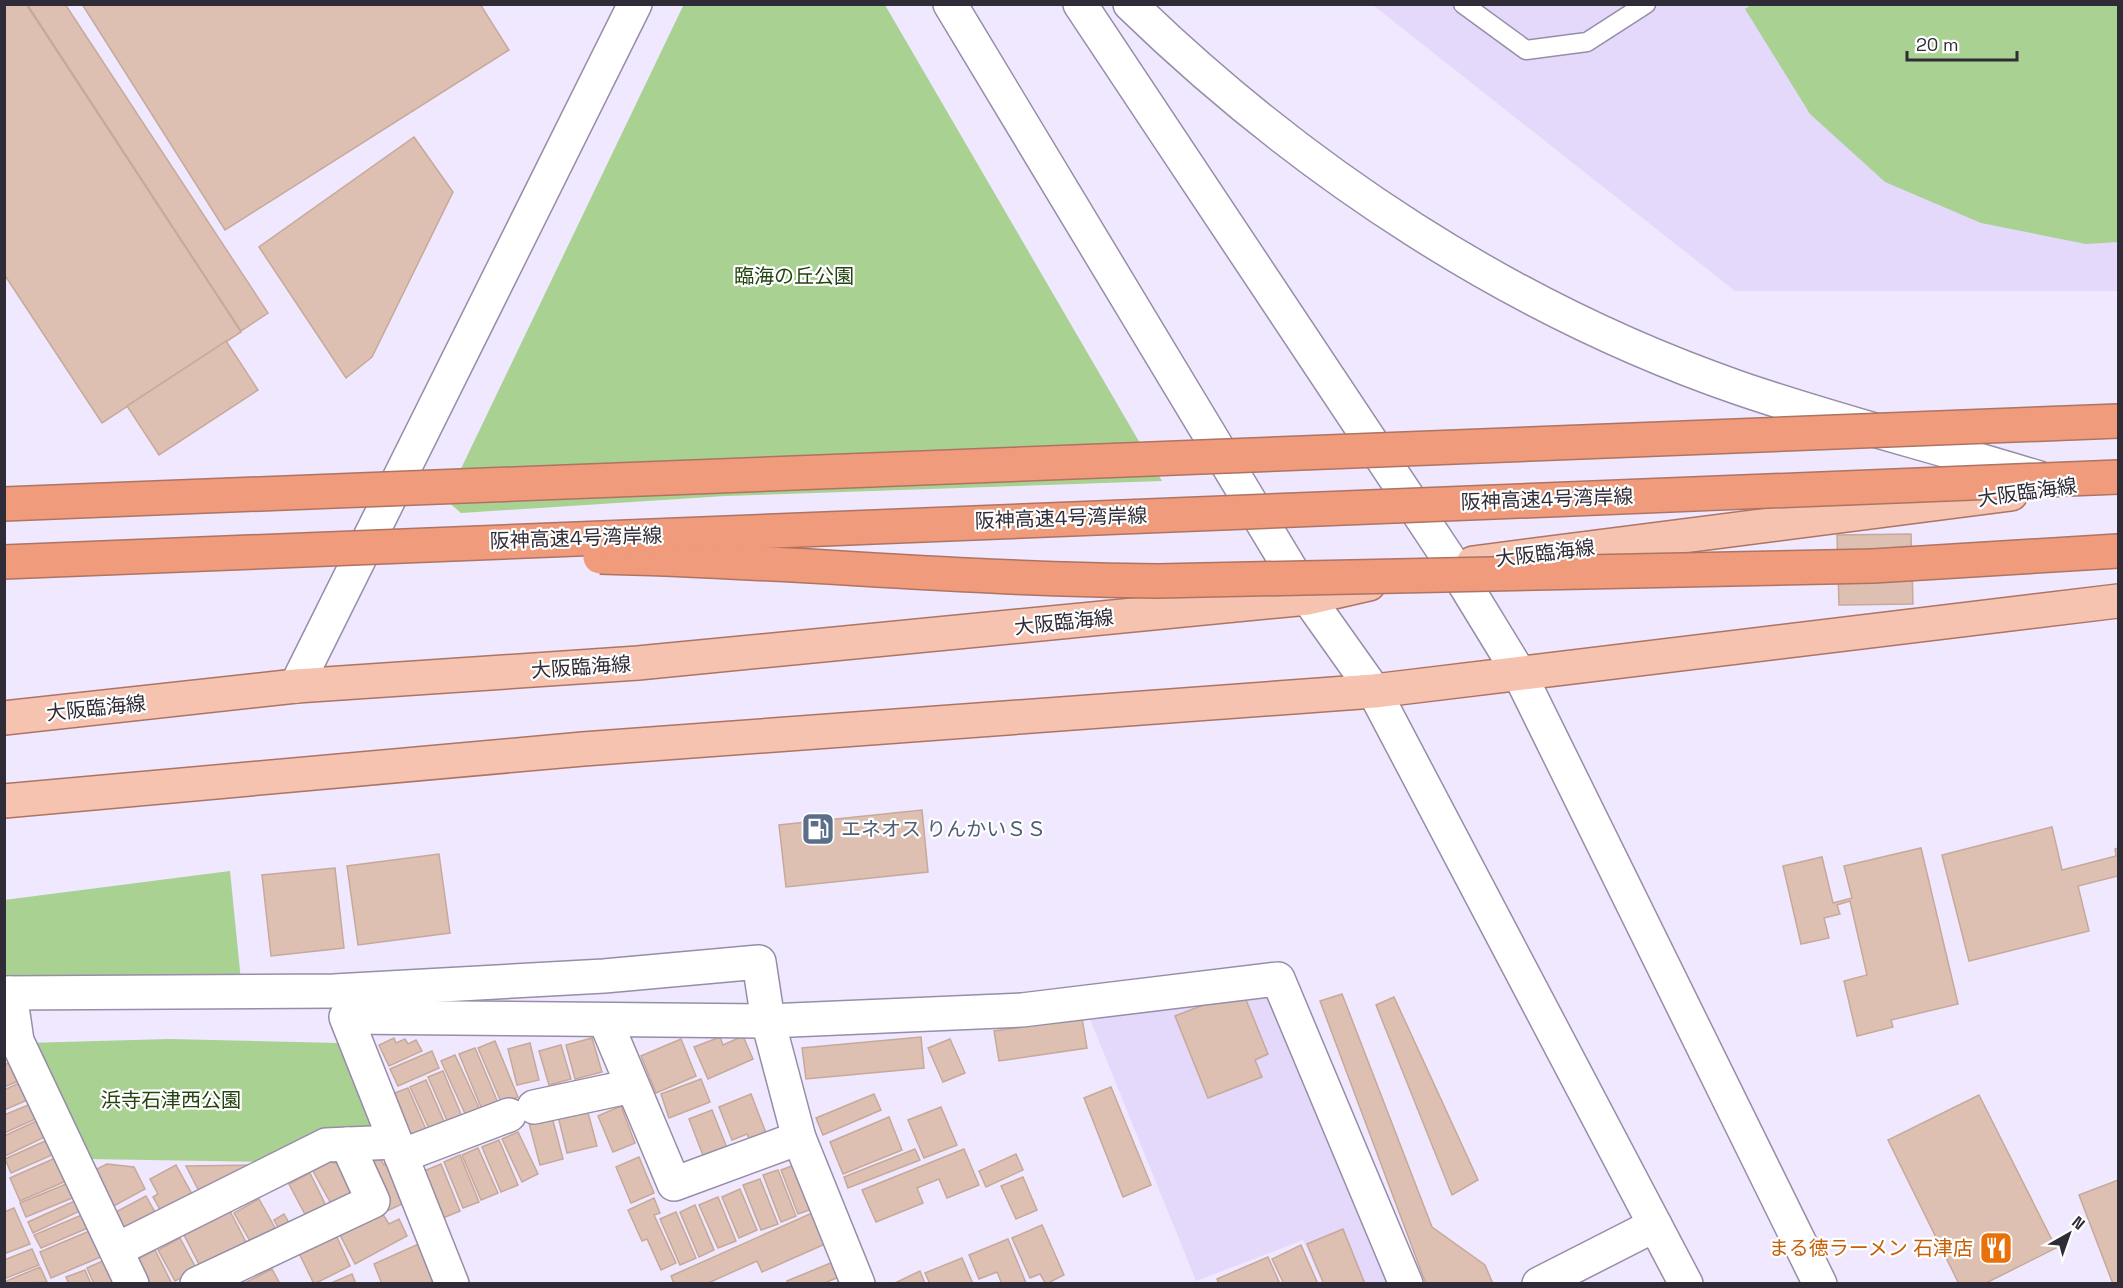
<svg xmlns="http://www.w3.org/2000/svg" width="2123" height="1288" viewBox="0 0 2123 1288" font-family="'Space Grotesk','Noto Sans JP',sans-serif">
  <rect width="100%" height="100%" fill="#efe8fe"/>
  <g fill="#e4d8fb">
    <polygon points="1373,5 2118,5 2118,291 1735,291"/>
    <polygon points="1270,986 1390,1283 1322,1283 1303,1240 1196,1281 1088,1014"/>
  </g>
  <g fill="#a8d192">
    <polygon points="684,4 885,5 1162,481 725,496 461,513 446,500"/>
    <polygon points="1751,5 2118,5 2118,242 2086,244 1981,223 1885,182 1810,114 1745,9"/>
    <polygon points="230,871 241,981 5,979 4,900"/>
    <polygon points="169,1039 339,1043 375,1133 272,1162 86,1159 28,1043"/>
  </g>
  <g fill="#ddc0b1" stroke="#c6a99a" stroke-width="1.5">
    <polygon points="4,4 26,4 241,332 102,423 4,274"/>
    <polygon points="27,4 65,4 268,313 241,331"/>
    <polygon points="82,4 480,4 509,50 225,230"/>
    <polygon points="414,137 453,192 372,357 346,378 259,247"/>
    <polygon points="226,341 258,390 159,455 127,406"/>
    <polygon points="1911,534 1913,604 1839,605 1837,535"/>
    <polygon points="922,810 928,872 786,887 779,825"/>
    <polygon points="2052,827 2062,870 2116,856 2115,849 2118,848 2118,876 2078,886 2089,931 1969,961 1942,855"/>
    <polygon points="1921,848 1958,1004 1891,1020 1893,1027 1857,1036 1844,981 1867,975 1850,901 1837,905 1840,914 1824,918 1829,938 1801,944 1783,866 1822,857 1833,903 1852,898 1844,866"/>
    <polygon points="439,854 450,933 358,945 347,866"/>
    <polygon points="335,868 344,948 271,956 262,875"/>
    <polygon points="1242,990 1268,1054 1255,1060 1262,1077 1208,1098 1175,1016"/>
    <polygon points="1342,994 1432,1227 1485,1265 1493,1284 1426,1284 1320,1001"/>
    <polygon points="1394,997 1478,1180 1452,1195 1376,1005"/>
    <polygon points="1082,1018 1087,1048 999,1061 994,1031"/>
    <polygon points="743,1036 753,1059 708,1079 694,1047 720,1037 723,1045"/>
    <polygon points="921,1037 924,1068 806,1079 802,1048"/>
    <polygon points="394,1038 396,1043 405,1039 408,1044 416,1040 422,1051 389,1066 379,1045"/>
    <polygon points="592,1038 602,1072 575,1079 566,1045"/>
    <polygon points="681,1039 696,1076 656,1093 641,1056"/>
    <polygon points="950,1039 965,1073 943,1082 928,1048"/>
    <polygon points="495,1041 518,1097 502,1104 478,1048"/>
    <polygon points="530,1043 539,1080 517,1085 508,1049"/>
    <polygon points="561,1045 571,1079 549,1085 539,1051"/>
    <polygon points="475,1048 499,1105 483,1112 459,1054"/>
    <polygon points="432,1051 439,1068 398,1086 390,1069"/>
    <polygon points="455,1055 481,1112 467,1118 441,1061"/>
    <polygon points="15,1060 23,1079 4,1087 4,1065"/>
    <polygon points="443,1071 463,1119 449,1125 428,1077"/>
    <polygon points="701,1079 710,1102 669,1118 661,1094"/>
    <polygon points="426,1080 446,1126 431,1133 410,1087"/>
    <polygon points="24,1081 32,1098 4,1110 4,1090"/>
    <polygon points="1111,1087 1151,1185 1123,1197 1084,1098"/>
    <polygon points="408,1088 428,1134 412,1141 392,1094"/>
    <polygon points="751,1094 766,1133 750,1140 747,1134 732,1140 719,1107"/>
    <polygon points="874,1094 881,1110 823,1135 816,1118"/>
    <polygon points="1979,1095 2056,1248 1984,1284 1959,1284 1888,1140"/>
    <polygon points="33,1103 40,1117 4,1133 4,1115"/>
    <polygon points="621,1106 635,1143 613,1152 598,1116"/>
    <polygon points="941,1107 957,1145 924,1158 908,1120"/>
    <polygon points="587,1109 597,1146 567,1153 558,1116"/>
    <polygon points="712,1110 727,1148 704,1158 689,1119"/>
    <polygon points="552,1117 563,1159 540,1165 529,1123"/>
    <polygon points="889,1117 902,1150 843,1174 830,1142"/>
    <polygon points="43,1118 51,1134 5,1156 4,1136"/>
    <polygon points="518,1132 538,1174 522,1182 502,1139"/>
    <polygon points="54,1137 61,1151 11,1173 5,1159"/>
    <polygon points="499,1140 518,1185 501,1192 482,1147"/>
    <polygon points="478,1148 498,1193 481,1200 462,1155"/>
    <polygon points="915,1149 920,1160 848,1188 844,1177"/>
    <polygon points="964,1149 979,1185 947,1198 939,1179 917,1188 923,1203 876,1222 862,1190"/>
    <polygon points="1016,1154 1023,1170 986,1187 979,1171"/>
    <polygon points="62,1155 73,1178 20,1201 10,1178"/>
    <polygon points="460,1155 479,1202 463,1208 444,1162"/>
    <polygon points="639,1157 654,1193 631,1203 616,1167"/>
    <polygon points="381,1160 384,1165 394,1160 413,1199 387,1211 363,1161"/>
    <polygon points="330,1162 341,1164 358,1196 334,1209 313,1171"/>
    <polygon points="107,1164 134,1167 145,1189 110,1208 91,1172"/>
    <polygon points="441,1164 460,1211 443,1218 424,1171"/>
    <polygon points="797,1164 815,1208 798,1214 781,1170"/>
    <polygon points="176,1165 193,1196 162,1213 153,1197 158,1194 150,1179"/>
    <polygon points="265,1165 204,1201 186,1166"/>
    <polygon points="778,1170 796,1216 781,1222 763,1175"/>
    <polygon points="310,1173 328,1210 308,1220 289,1184"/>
    <polygon points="1023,1177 1037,1210 1016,1219 1001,1186"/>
    <polygon points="760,1179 778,1224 761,1230 743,1185"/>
    <polygon points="2118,1180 2118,1284 2113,1284 2079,1195"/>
    <polygon points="71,1182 77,1196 26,1217 20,1203"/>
    <polygon points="740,1189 757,1230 739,1238 722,1197"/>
    <polygon points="146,1196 160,1221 126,1238 112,1214"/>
    <polygon points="718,1197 736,1241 718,1248 699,1205"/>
    <polygon points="654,1198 660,1213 654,1215 676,1263 661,1270 647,1239 642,1241 628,1210"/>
    <polygon points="259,1199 279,1235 254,1248 234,1213"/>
    <polygon points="77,1200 82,1210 33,1233 28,1222"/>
    <polygon points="695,1205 714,1250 699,1257 680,1212"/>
    <polygon points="14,1208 30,1244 4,1254 4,1212"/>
    <polygon points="230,1211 250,1250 204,1274 184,1235"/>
    <polygon points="676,1212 696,1258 680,1265 660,1219"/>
    <polygon points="382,1213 389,1224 399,1219 407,1236 355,1264 340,1235"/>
    <polygon points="812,1213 825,1244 762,1272 757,1261 706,1284 674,1284 671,1276"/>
    <polygon points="84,1214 90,1227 41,1248 34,1235"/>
    <polygon points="284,1214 292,1228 282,1234 274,1220"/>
    <polygon points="1042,1225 1064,1275 1046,1284 1040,1274 1030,1278 1012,1238"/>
    <polygon points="94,1229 105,1255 51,1278 40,1252"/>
    <polygon points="1343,1229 1365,1284 1324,1284 1307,1244"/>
    <polygon points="336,1235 350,1266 314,1284 299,1253"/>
    <polygon points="180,1238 197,1270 175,1281 158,1250"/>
    <polygon points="1008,1239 1026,1283 1002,1284 997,1272 979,1279 969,1255"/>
    <polygon points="421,1243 437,1280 428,1284 382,1284 374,1264"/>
    <polygon points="1301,1245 1318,1284 1284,1284 1272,1259"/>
    <polygon points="32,1249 39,1265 4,1279 4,1260"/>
    <polygon points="155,1250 172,1284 142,1284 131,1263"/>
    <polygon points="1268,1257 1280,1284 1219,1284 1217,1279"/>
    <polygon points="962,1258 973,1284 930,1284 925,1273"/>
    <polygon points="105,1260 116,1284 94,1284 87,1268"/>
    <polygon points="833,1262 839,1277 822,1284 788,1284 787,1281"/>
    <polygon points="40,1267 47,1282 4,1284 4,1282"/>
    <polygon points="272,1269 280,1284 243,1284"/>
    <polygon points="85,1270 91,1284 69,1284 66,1277"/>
    <polygon points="920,1271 925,1284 893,1284"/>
    <polygon points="352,1274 356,1284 329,1284"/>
  </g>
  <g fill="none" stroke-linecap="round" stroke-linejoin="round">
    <g stroke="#978da8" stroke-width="21">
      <polyline id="lane" points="1463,4 1526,50 1587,42 1646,4"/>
    </g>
    <g stroke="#978da8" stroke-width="36">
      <g id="street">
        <polyline points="4,993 334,991 604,976 759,962 768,1021 799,1138 858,1284"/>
        <polyline points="10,993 17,1041 132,1284"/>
        <polyline points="605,1020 674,1184 799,1138"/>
        <polyline points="534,1107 632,1086"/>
        <polyline points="401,1156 509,1115"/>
        <polyline points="116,1250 326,1145 395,1142"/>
        <polyline points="197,1284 373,1201 347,1144"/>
        <polyline points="452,1284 346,1017 768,1021 1022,1010 1278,979 1406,1284"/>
        <polyline points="1539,1284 1655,1225"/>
      </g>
    </g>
    <g stroke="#978da8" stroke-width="36">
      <g id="secondary">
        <polyline points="950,4 1308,598 1374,691 1686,1284"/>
        <polyline points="1080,4 1453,565 1519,673 1820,1284"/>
        <path d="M 1130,4 C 1303,172 1511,309 1739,388 C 1838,422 1939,447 2039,478"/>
        <polyline points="296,686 635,4"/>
      </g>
    </g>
    <g stroke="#ad7463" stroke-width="36">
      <g id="primary">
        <polyline points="1473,563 2011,494"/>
        <polyline points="4,718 296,686 638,663 1308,598 1369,584"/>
        <polyline points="4,801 583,749 1374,691 2118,601"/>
      </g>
    </g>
    <g stroke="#ad7463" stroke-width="36">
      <polyline id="highway" points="1873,566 2118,551"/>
    </g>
    <use href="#lane" stroke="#fff" stroke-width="18"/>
    <use href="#street" stroke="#fff" stroke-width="33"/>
    <use href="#secondary" stroke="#fff" stroke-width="33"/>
    <use href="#primary" stroke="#f6c3b0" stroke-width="33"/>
    <use href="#highway" stroke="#f09b7b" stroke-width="33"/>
    <g stroke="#ad7463" stroke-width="36" stroke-linecap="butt">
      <g id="highway-bridge">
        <polyline points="4,504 2118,421"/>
        <path d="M 600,557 C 786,561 971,580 1158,581 L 1873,566"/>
        <polyline points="4,562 2118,477"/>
      </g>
    </g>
    <use href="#highway-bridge" stroke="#f09b7b" stroke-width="33"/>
  </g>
  <defs>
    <g id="fuel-square" transform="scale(1.725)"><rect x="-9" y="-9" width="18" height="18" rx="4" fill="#5c6f8a" stroke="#fff"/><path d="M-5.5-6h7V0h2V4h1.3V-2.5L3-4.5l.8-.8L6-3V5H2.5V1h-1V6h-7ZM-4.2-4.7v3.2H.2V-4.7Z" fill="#fff"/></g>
    <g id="restaurant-square" transform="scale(1.725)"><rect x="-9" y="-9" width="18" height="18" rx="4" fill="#e8710a" stroke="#fff"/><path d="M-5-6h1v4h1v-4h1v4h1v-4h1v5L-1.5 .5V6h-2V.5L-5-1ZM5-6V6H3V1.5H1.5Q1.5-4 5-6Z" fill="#fff"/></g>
  </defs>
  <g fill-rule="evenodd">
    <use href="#fuel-square" x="818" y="829"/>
    <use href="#restaurant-square" x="1996" y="1248"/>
  </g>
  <g text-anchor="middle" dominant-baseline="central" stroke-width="4.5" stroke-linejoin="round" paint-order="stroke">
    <g font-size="20" fill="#254310" stroke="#fff">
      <text x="794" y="276">臨海の丘公園</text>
      <text x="171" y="1100">浜寺石津西公園</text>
    </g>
    <g font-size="20" fill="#302c37" stroke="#fff">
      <text transform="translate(2027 492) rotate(-8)">大阪臨海線</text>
      <text transform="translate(1547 499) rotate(-2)">阪神高速4号湾岸線</text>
      <text transform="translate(1061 518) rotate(-2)">阪神高速4号湾岸線</text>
      <text transform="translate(576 538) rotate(-2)">阪神高速4号湾岸線</text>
      <text transform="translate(1545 553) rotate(-7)">大阪臨海線</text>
      <text transform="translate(1064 622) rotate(-6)">大阪臨海線</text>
      <text transform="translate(581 667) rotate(-4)">大阪臨海線</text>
      <text transform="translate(96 708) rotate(-6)">大阪臨海線</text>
    </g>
    <g font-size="20" fill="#4e5e75" stroke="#fff" text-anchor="start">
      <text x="841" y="829">エネオス りんかいＳＳ</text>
    </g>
    <g font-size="20" fill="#c56008" stroke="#fff" text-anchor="end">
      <text x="1973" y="1248">まる徳ラーメン 石津店</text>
    </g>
  </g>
  <rect width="2123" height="1288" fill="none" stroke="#302c37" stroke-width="12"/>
  <g transform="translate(2069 1234) rotate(40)" stroke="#ffffff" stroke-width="4.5" paint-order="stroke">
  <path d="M0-4.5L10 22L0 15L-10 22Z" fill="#302c37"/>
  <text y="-9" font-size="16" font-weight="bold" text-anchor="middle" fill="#302c37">N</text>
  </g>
  <path d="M1907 51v9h110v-9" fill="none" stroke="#302c37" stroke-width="3"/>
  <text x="1916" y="51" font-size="18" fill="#302c37" stroke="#ffffff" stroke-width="4.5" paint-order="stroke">20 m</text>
</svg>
